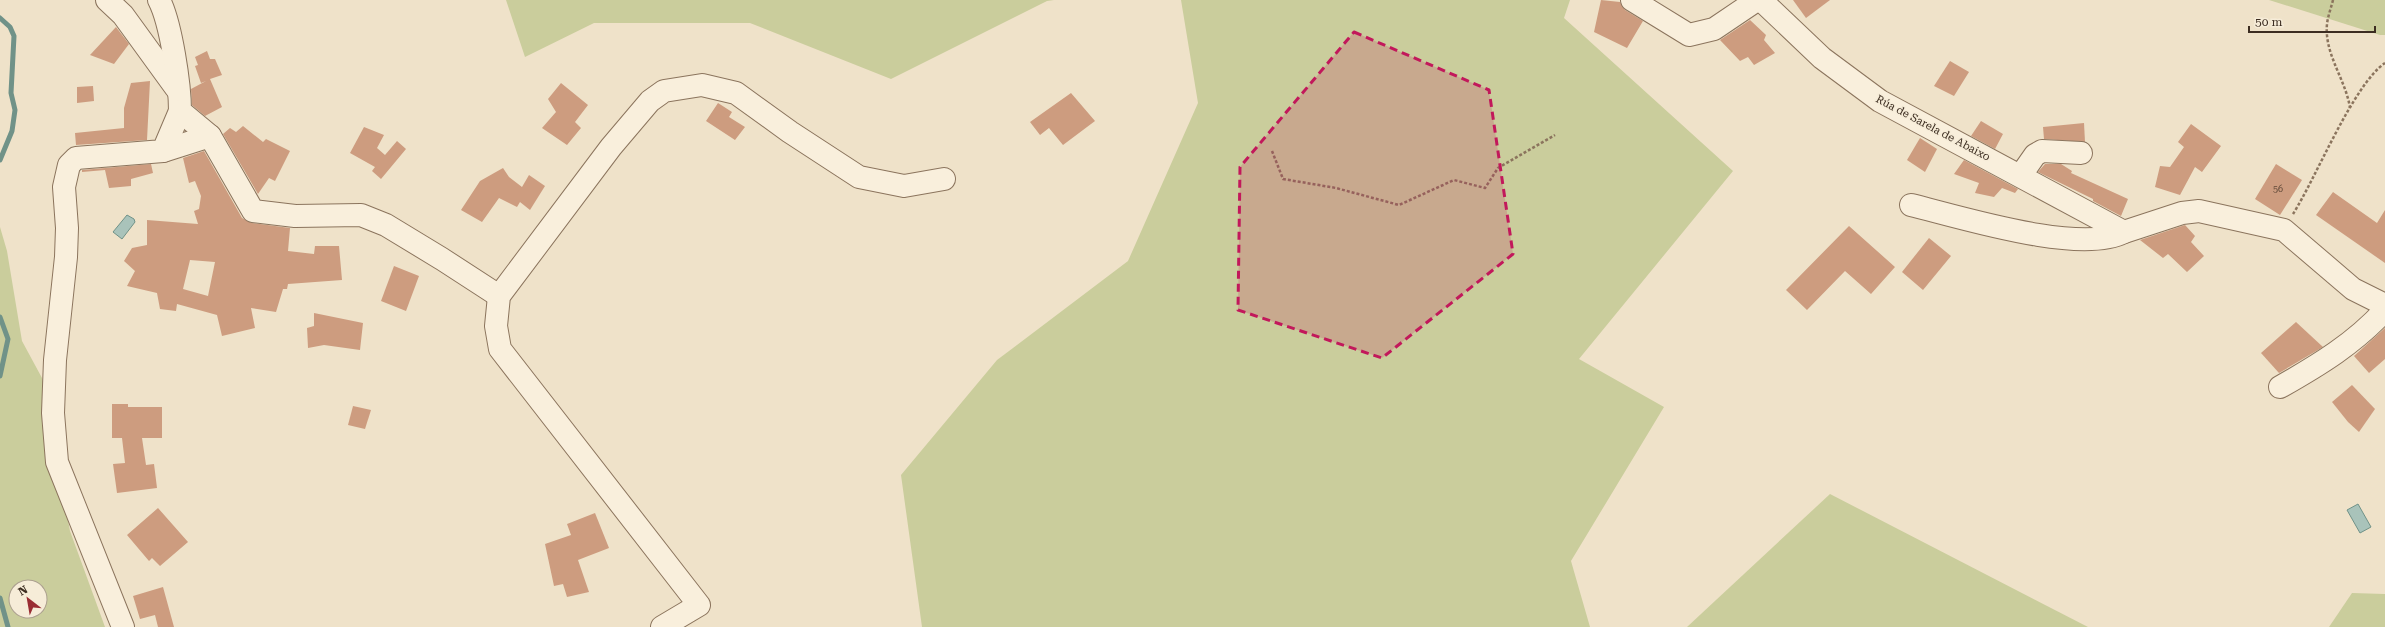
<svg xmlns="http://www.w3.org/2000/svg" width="2385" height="627" viewBox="0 0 2385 627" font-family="'Roboto Serif',serif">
  <rect width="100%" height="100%" fill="#efe2c9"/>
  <g fill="#cacd9c" fill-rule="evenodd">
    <polygon points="506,0 1054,0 1047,1 891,79 750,23 594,23 525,57"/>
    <polygon points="1181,0 1570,0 1564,18 1733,171 1579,359 1664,407 1571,561 1590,627 922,627 901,475 997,360 1128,261 1198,103"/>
    <polygon points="2269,0 2385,0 2385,35 2380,35"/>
    <path d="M 0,227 L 7,251 L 22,341 L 42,378 L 53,413 L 57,462 L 70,531 L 105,627 L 0,627 ZM 16,587 L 40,587 L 40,611 L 16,611 Z"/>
    <polygon points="1830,494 2088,627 1687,627"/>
    <polygon points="2352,593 2385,594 2385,627 2329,627"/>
  </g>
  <g fill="#a9c3ba" stroke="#709288">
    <polygon points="127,215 134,219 135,222 122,239 113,232"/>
    <polygon points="2358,504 2371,527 2360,533 2347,510"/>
  </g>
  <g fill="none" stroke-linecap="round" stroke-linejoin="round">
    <g stroke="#709288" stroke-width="5">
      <polyline points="0,18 10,27 14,36 11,93 15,110 12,131 0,160"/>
      <polyline points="0,317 8,339 0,376"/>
      <polyline points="0,598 8,627"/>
    </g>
  </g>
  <g fill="#cd9c7f" fill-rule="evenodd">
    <polygon points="1601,0 1620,2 1625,10 1643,21 1627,48 1594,32"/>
    <polygon points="1793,0 1830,0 1806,18"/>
    <polygon points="1750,20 1766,35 1764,40 1775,53 1754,65 1748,57 1740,61 1720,40"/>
    <polygon points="116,27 129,44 114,64 90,55"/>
    <polygon points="207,51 210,59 215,59 222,75 210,79 222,107 205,116 192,105 191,89 206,81 201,83 195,66 198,65 195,57"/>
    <polygon points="1950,61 1969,72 1954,96 1934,86"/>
    <polygon points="150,81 147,140 76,145 75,133 124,128 124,108 131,83"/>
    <polygon points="561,83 588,105 575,122 581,128 567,145 542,128 556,112 548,99"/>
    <polygon points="93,86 94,101 77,103 77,87"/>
    <polygon points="1071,93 1095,121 1063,145 1049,128 1040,135 1030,122"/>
    <polygon points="718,103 732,112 729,117 745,127 735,140 706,121"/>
    <polygon points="1981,121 2003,134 1995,149 1971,136"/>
    <polygon points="2084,123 2085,142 2044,139 2043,127"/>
    <polygon points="2191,124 2221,146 2202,172 2195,167 2180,195 2155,187 2160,166 2170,167 2184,147 2178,142"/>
    <polygon points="243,126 263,142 266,139 290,151 275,181 269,178 258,194 223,134 230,128 236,132"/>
    <polygon points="364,127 384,135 377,148 385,155 397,141 406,149 381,179 372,171 375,167 350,153"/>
    <polygon points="1920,138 1937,149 1925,172 1907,160"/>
    <path d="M 204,151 L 242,218 L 252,223 L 290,228 L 288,251 L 314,254 L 315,246 L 339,246 L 342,280 L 288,284 L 287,289 L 283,289 L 276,312 L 251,308 L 255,328 L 222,336 L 217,315 L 177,304 L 176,311 L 160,309 L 157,293 L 127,286 L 135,271 L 124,261 L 132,248 L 147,245 L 147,220 L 198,224 L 194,211 L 199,209 L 201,196 L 195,181 L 189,183 L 183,158 ZM 190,260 L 215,262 L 208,296 L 183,289 Z"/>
    <polygon points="1964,160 2018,189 2015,193 2002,188 1994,197 1975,193 1979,183 1954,174"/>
    <polygon points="151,164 153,173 131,179 131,186 109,188 105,170 82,172 82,170"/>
    <polygon points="2045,164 2061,164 2072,171 2071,173 2128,199 2121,216 2093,201 2093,199 2038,172"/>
    <polygon points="2276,164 2302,180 2280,215 2255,199"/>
    <polygon points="503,168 509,177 522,187 529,175 545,186 530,210 520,202 517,207 499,198 482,222 461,210 480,181"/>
    <polygon points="2333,192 2377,223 2385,210 2385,263 2316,215"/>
    <polygon points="2185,225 2195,236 2191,242 2204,256 2187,272 2168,254 2163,258 2140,240"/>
    <polygon points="1849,226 1895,267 1871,294 1845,271 1807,310 1786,290"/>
    <polygon points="1929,238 1951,256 1923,290 1902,272"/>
    <polygon points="394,266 419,276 406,311 381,301"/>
    <polygon points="314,313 363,323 360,350 324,345 308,348 307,328 314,326"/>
    <polygon points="2296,322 2323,347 2279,373 2261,353"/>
    <polygon points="2385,328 2385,359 2369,373 2354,356"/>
    <polygon points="2352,385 2375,409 2359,432 2348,422 2332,402"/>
    <polygon points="112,404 128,404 128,407 162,407 162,438 142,438 146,465 154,464 157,488 117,493 113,464 125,463 122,438 112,438"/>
    <polygon points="353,406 371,410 365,429 348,425"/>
    <polygon points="158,508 188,542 160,566 152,558 149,561 127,535"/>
    <polygon points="595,513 609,548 578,560 589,592 567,597 563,584 554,586 545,544 571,535 567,524"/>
    <polygon points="163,587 174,627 158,627 155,615 140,619 133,596"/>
  </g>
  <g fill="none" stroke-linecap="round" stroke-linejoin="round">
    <g stroke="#8b745d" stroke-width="24">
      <g id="minor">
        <polyline points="107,0 123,15 176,88"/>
        <path d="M 159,0 C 171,23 180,85 180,111 L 210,136 L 253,211 L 295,216 L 361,215 L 386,225 L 442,259 L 499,296"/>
        <polyline points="1632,0 1689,35 1714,29 1757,0"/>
        <polyline points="1761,0 1822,58 1880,101 2124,232 2182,213 2199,211 2284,230 2353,289 2385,305"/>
        <polyline points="163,151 210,136"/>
        <polyline points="2021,175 2035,155 2042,151 2081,153"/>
        <path d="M 1911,205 C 1960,217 2081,255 2124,232"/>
        <path d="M 2280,387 C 2319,365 2355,343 2385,310"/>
        <polyline points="123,627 57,462 53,413 55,360 66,257 67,228 64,187 69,165 76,158 163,151 180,111"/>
        <polyline points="662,627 699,605 500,349 496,326 499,296 611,147 650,101 664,91 702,85 736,93 790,132 859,177 904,186 944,179"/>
      </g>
    </g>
    <g stroke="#8b745d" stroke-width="2.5" stroke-dasharray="3 2" stroke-linecap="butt">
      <path d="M 2333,0 C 2331,8 2328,16 2327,24 C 2324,54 2346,80 2350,108"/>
      <polyline points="1272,151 1283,179 1336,188 1399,205 1454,180 1485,188 1498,168 1555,135"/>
      <path d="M 2293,214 C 2316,178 2353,85 2385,63"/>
    </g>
    <use href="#minor" stroke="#f9efdc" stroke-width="22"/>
  </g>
  <path fill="#c2185b" fill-opacity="0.2" stroke="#c2185b" stroke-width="3" stroke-dasharray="8 5" stroke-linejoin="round" d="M 1354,32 L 1489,90 L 1513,254 L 1382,358 L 1238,310 L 1240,167 Z"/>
  <g text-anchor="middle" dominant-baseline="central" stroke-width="3" stroke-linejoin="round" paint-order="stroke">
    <g font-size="9" fill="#604938">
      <text x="2278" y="189">56</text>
    </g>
    <g font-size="11" fill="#3c2d21" stroke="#f6ecd8">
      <text transform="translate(1933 128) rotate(28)">Rúa de Sarela de Abaixo</text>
    </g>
  </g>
  <g transform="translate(28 599) rotate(329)"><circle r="19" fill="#f6ecd8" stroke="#aca08f"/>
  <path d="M0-3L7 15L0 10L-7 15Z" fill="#9a2d33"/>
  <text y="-6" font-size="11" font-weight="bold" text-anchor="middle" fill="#3c2d21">N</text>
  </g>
  <path d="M2249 26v6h126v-6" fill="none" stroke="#3c2d21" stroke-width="2"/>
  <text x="2255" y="26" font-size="12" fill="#3c2d21" stroke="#f6ecd8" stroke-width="3" paint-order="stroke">50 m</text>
</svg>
